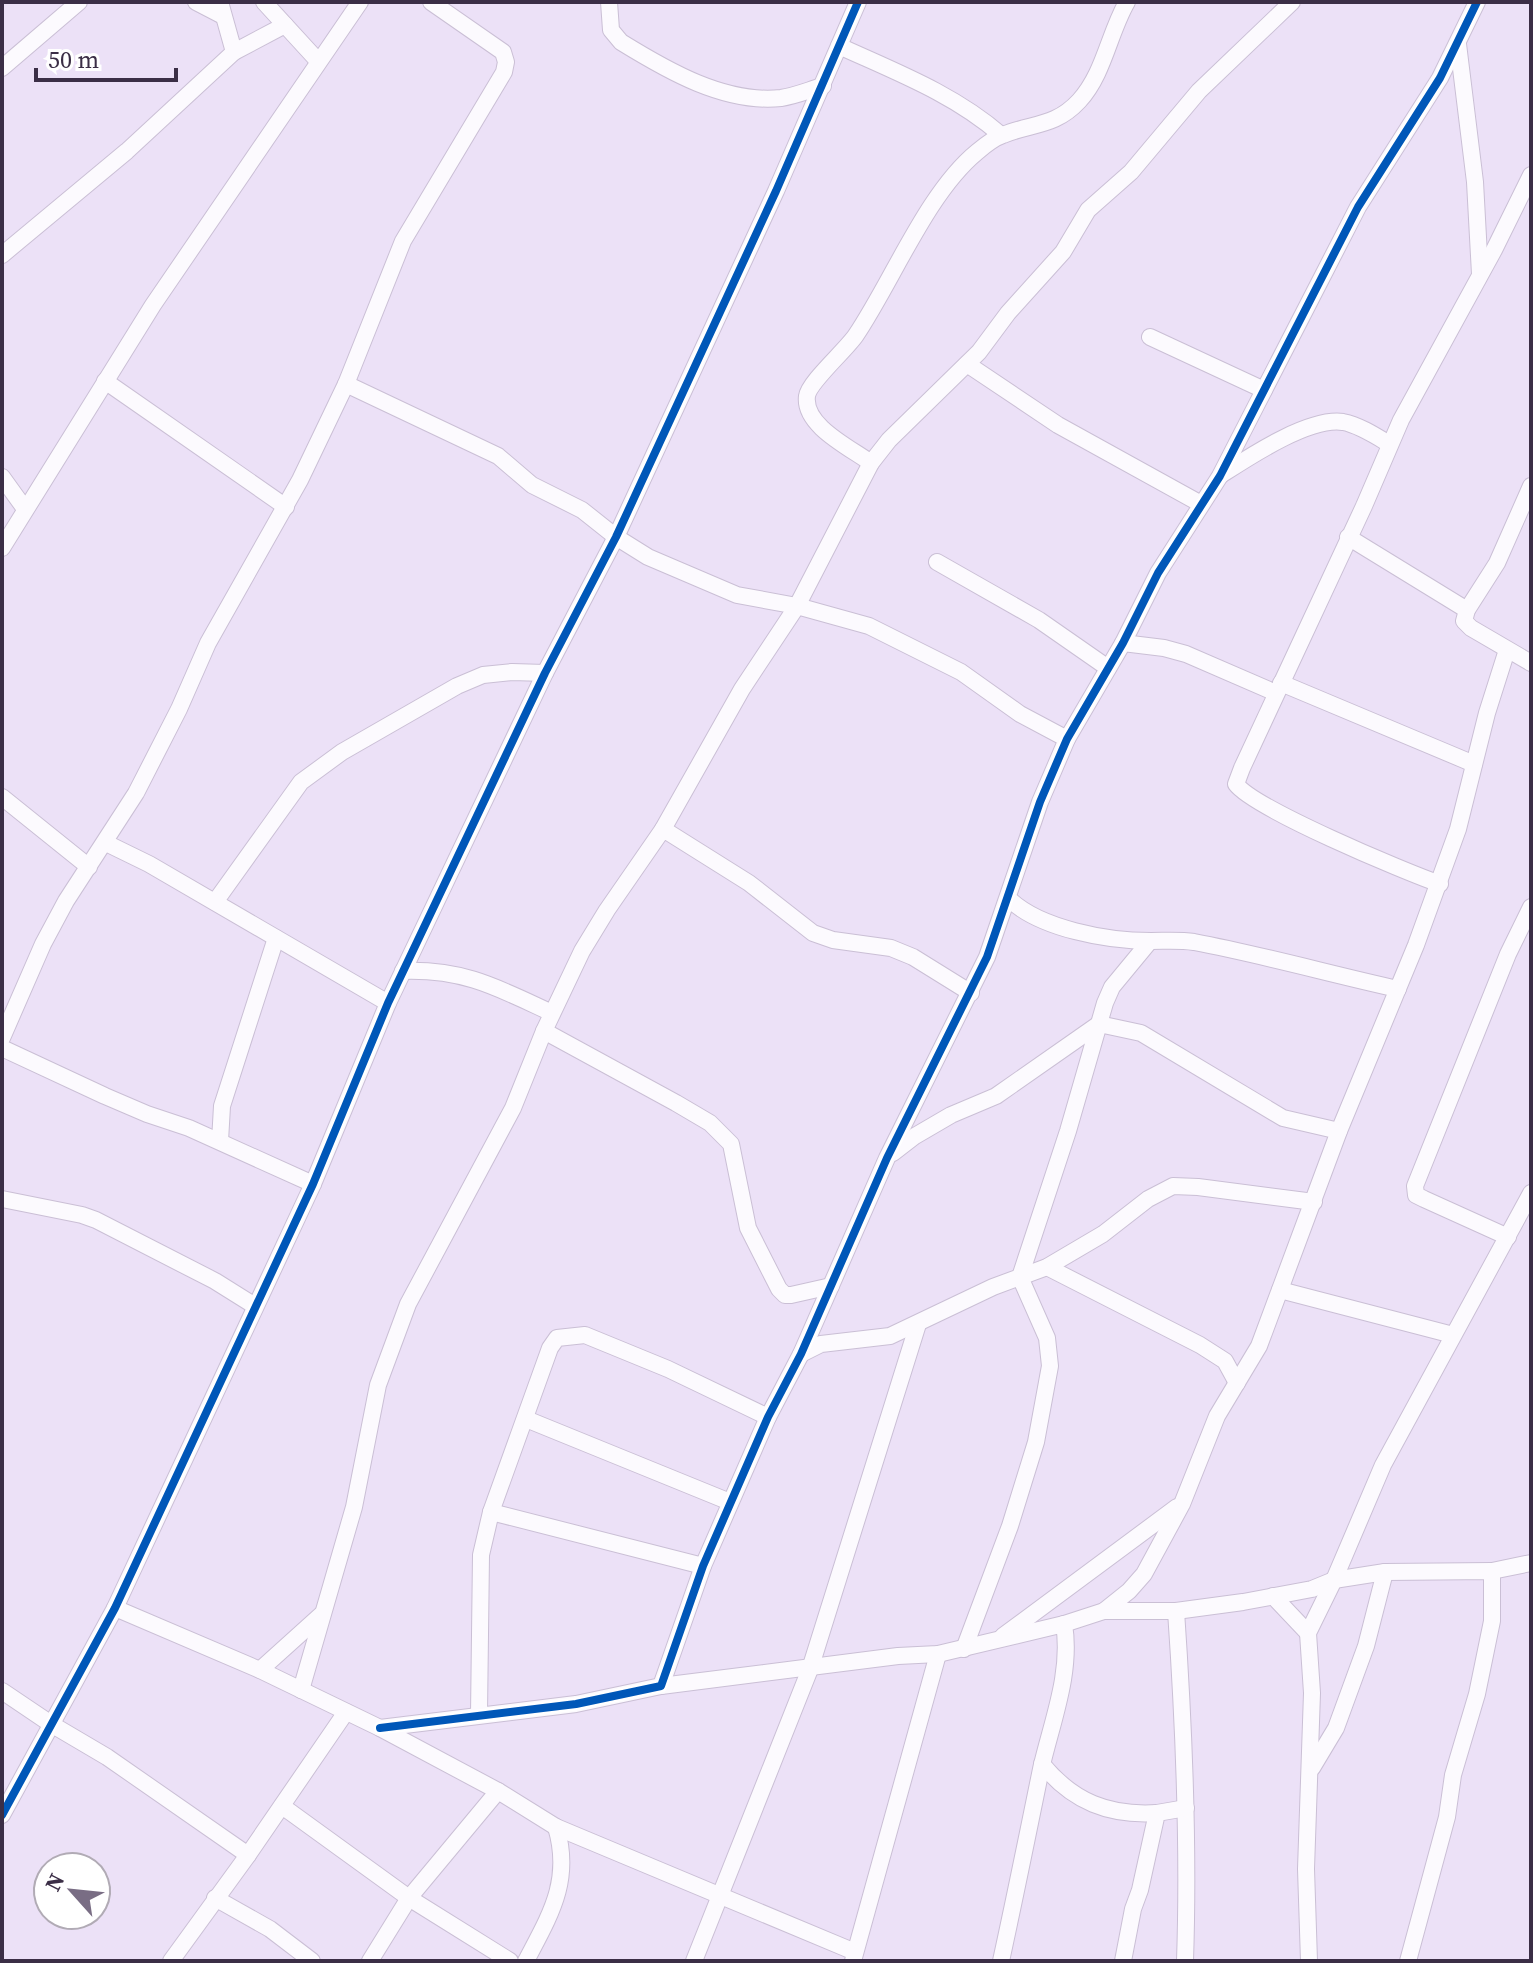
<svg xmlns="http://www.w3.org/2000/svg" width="1533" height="1963" viewBox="0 0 1533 1963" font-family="'Source Serif 4',serif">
  <rect width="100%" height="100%" fill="#ece1f7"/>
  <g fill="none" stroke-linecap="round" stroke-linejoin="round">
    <g stroke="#cabfd5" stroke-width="18">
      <g id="minor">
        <polyline points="196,2 223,16"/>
        <polyline points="220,2 234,52"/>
        <polyline points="264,2 318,61"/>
        <path d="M 609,2 L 611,30 L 621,42 C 668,71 725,104 781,98 C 795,96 809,90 823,86"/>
        <polyline points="1458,44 1475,182 1480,274"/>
        <path d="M 839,46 C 896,72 954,94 1001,135"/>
        <polyline points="2,68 79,2"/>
        <polyline points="2,255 127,151 234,52 285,25"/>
        <polyline points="1150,337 1264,390"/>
        <polyline points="967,364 1058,425 1201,504"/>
        <polyline points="105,381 286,507"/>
        <polyline points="346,384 498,456 532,485 582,510 616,537 648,557 737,595 797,606 869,626 961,672 1020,714 1067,739"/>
        <path d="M 871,463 C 851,448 803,426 807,396 C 809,382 846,350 856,335 C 893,280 927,193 977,152 C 984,146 994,138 1003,135 C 1032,123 1055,127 1079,101 C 1104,74 1109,33 1127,2"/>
        <path d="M 1221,475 C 1249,457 1309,417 1343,422 C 1359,425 1376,436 1389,444"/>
        <polyline points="2,477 25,509"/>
        <polyline points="1531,486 1497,563 1467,610 1464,621 1471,628 1531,663"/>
        <polyline points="1348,537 1467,610"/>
        <polyline points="2,548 153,305 360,2"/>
        <polyline points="937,562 1039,620 1108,668"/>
        <polyline points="1123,643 1164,648 1186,654 1276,693"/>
        <polyline points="1281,683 1474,764"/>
        <polyline points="2,797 89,867"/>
        <polyline points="663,829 742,689 797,606 871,463 889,440 979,352 1008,313 1063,252 1088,210 1131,172 1199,91 1292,2"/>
        <polyline points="106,843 149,864 388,1003"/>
        <path d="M 1440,884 C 1405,872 1253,808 1236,784 L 1242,768 L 1364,506 L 1401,420 L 1494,250 L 1531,175"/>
        <path d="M 1008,898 C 1039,929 1108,941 1151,941 C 1166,941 1180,940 1194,942 C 1263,955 1330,974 1398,989"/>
        <polyline points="215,902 301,782 342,752 457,686 483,675 512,672 545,673"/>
        <path d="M 403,971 C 465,969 498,988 552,1013"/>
        <polyline points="544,1031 676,1103 710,1123 731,1144 748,1228 779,1289 785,1295 791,1295 831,1286"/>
        <polyline points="2,1038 43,944 66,901 136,793 179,709 208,643 300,480 346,384 403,241 504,72 506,62 503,52 431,2"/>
        <polyline points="2,1048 105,1096 147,1114 189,1128 313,1184"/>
        <polyline points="220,1141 222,1106 276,938"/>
        <polyline points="893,1153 915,1136 951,1115 996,1096 1099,1024 1141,1033 1283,1118 1339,1131"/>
        <polyline points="2,1199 82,1215 96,1220 215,1281 255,1306"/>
        <polyline points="1508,1237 1424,1199 1416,1195 1415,1186 1508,954 1531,907"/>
        <polyline points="1047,1267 1200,1345 1225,1361 1237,1383"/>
        <polyline points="1280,1290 1453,1335"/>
        <polyline points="801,1354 821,1344 890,1336 993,1287 1047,1267 1103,1234 1148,1199 1173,1186 1198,1187 1314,1202"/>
        <polyline points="526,1419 730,1502"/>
        <polyline points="491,1512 703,1566"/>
        <polyline points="1492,1571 1531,1563"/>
        <polyline points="1273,1596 1308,1633"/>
        <polyline points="115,1608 260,1670 380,1728 498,1791 556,1827 855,1952"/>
        <polyline points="1104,1611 1176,1611 1243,1602 1312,1589 1334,1580 1385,1572 1492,1571 1492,1621 1477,1694 1453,1775 1447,1817 1408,1961"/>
        <path d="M 1176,1611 C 1184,1727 1189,1844 1185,1961"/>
        <polyline points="1003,1636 1177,1507"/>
        <polyline points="964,1649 1010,1526 1036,1442 1050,1366 1047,1338 1020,1277 1068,1131 1105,1003 1112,987 1150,941"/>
        <polyline points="260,1670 321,1615"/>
        <polyline points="661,1686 898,1656 938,1654 1064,1624 1104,1611 1129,1591 1144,1574 1182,1504 1217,1416 1259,1346 1339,1131 1416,945 1458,829 1487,713 1507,650"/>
        <polyline points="301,1690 354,1507 378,1385 408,1304 513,1108 544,1031 582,951 607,910 663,829 749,883 813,933 833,940 891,948 913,957 971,993"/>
        <polyline points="2,1691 51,1724 107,1757 248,1855"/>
        <polyline points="479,1714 481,1555 491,1512 550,1348 557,1338 585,1335 668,1369 768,1417"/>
        <polyline points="380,1728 576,1704 661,1686 703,1566 768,1417 801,1354 887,1158 987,957 1040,802 1067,739 1123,643 1158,573 1220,476 1358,207 1440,78 1477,2"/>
        <path d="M 1042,1764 C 1073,1802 1109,1816 1157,1813"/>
        <polyline points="1312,1768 1336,1728 1366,1646 1385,1572"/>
        <polyline points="282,1806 409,1898 510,1961"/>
        <polyline points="2,1815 115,1608 313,1184 388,1003 545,673 616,537 776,191 858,2"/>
        <polyline points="215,1898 270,1929 312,1961"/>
        <polyline points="171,1961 248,1855 346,1712"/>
        <polyline points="370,1961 409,1898 498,1791"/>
        <path d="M 526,1961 C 550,1915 572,1881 556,1827"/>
        <polyline points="694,1961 810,1669 918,1324"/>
        <polyline points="853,1961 938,1654"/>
        <path d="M 1001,1961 C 1015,1897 1028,1833 1041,1769 C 1052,1721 1072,1673 1064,1624"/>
        <polyline points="1123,1961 1133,1909 1140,1890 1157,1813 1186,1808"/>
        <polyline points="1309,1961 1306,1869 1312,1693 1308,1633 1334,1580 1383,1465 1531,1193"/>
      </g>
    </g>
    <use href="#minor" stroke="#fcfafe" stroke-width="16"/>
    <g stroke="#fff" stroke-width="13">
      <g id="cycleway">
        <polyline points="380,1728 576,1704 661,1686 703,1566 768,1417 801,1354 887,1158 987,957 1040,802 1067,739 1123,643 1158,573 1220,476 1358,207 1440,78 1477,2"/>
        <polyline points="2,1815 115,1608 313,1184 388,1003 545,673 616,537 776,191 858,2"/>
      </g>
    </g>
    <use href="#cycleway" stroke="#0057b8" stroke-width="8"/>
  </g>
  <rect width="1533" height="1963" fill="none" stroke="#3b2e46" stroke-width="8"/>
  <g transform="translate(72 1891) rotate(297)"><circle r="38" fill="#ffffff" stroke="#b1abb5" stroke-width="2"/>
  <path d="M0-6L14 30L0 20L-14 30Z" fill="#796d84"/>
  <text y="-12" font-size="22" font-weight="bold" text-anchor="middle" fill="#3b2e46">N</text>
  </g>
  <path d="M36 68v12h140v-12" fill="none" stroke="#3b2e46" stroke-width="4"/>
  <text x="48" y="68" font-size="24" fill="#3b2e46" stroke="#ffffff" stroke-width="6" paint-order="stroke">50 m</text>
</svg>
